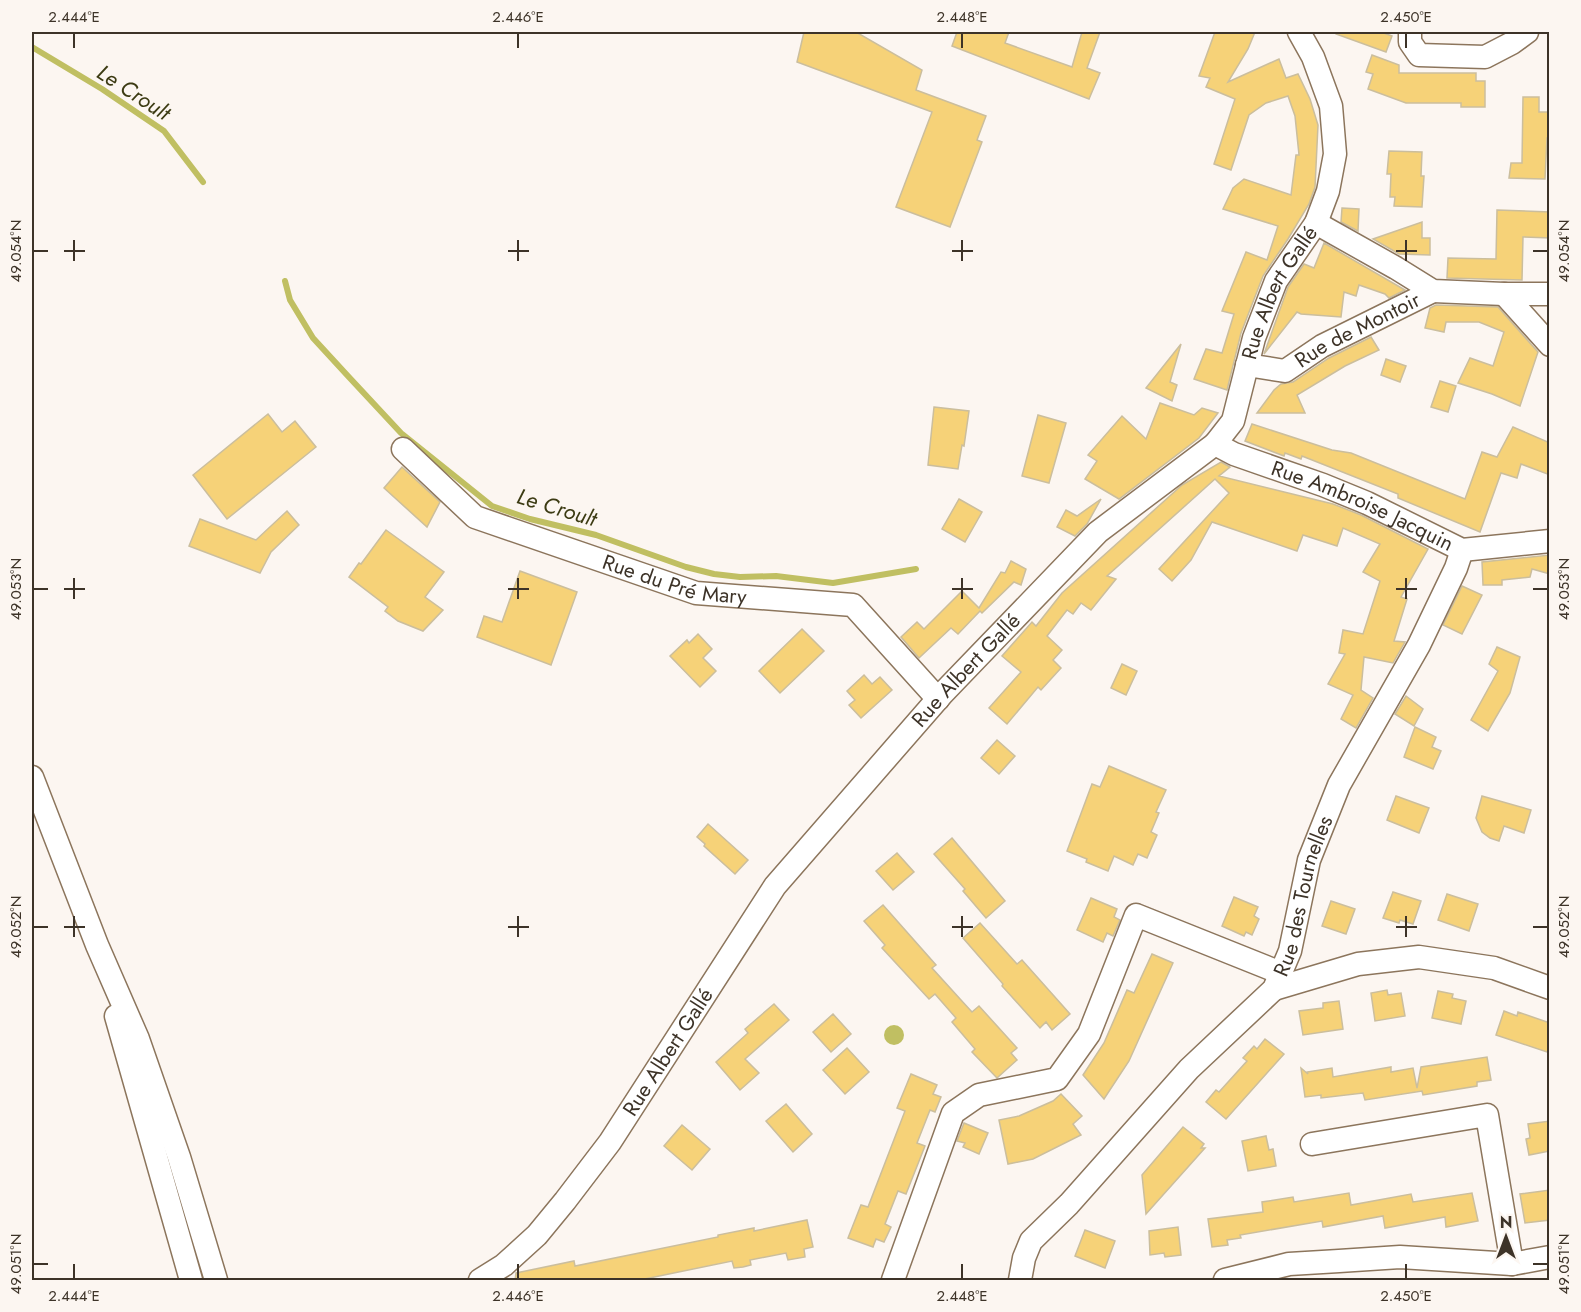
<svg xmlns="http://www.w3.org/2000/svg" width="1581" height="1312" viewBox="0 0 1581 1312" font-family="Jost,sans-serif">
  <rect width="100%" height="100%" fill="#fcf6f1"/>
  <circle fill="#c0bf62" cx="894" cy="1035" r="10"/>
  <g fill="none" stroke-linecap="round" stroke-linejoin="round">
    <g stroke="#c0bf62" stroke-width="6">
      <polyline points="32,47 102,89 164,131 203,182"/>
      <polyline points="285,281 290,300 313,338 347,375 401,433 492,506 530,519 596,535 686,567 714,574 740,577 776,576 833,583 916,569"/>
    </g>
  </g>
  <g fill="#f6d278" stroke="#cbbe9d" stroke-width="1.5">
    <polygon points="804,32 856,32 922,70 916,90 986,116 977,140 982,142 950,227 896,207 932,112 797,62"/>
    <polygon points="957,32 1009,32 1005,43 1072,67 1082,32 1100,32 1087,68 1100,73 1089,99 952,46"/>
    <polygon points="1215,32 1255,32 1248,49 1228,82 1279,59 1286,78 1298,74 1310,99 1318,125 1315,187 1309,204 1288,239 1263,276 1241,333 1227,390 1194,379 1206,349 1222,353 1234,314 1222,311 1246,252 1267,260 1278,226 1223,209 1233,188 1244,179 1291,195 1296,155 1299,155 1295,116 1288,96 1266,103 1249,115 1231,170 1214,164 1235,99 1206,87 1210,78 1199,76"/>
    <polygon points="1336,32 1381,32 1392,36 1386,52 1336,34"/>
    <polygon points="1372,55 1399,65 1399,73 1476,73 1476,81 1485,81 1485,107 1461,107 1461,103 1406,103 1368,89 1373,74 1366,72"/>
    <polygon points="1523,97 1539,97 1539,112 1550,112 1550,138 1547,138 1545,179 1509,178 1511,163 1522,163"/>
    <polygon points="1389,151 1422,152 1421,176 1424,176 1422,207 1394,206 1395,197 1390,197 1391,174 1387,174"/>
    <polygon points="1342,208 1359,209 1358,231 1341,222"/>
    <polygon points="1497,210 1550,212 1550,238 1523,237 1522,280 1447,278 1448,258 1496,259"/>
    <polygon points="1422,222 1422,238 1430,238 1430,255 1399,254 1373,239"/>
    <polygon points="1324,243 1405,290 1389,298 1385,294 1359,285 1356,296 1344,292 1341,317 1301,314 1297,312 1264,354 1288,287 1304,264 1314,268"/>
    <polygon points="1436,305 1498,307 1538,352 1520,406 1492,394 1458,383 1470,358 1493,366 1504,332 1479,322 1446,322 1444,332 1425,328 1430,308"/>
    <polygon points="1371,337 1379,350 1345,366 1297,395 1305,413 1257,413 1274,390 1281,384 1293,382 1329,358"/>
    <polygon points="1181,344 1170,382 1177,385 1172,401 1146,388"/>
    <polygon points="1386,359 1406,366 1400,382 1381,375"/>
    <polygon points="1440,381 1456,386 1448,412 1431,407"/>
    <polygon points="1160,403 1194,415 1202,408 1218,413 1199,438 1119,499 1085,479 1097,461 1088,455 1122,416 1146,439"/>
    <polygon points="934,407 969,411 964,446 962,445 958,469 928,465"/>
    <polygon points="268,414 282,432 295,421 316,447 227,519 193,475"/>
    <polygon points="1038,415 1066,423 1049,483 1022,476"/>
    <polygon points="1252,424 1332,450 1351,453 1465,499 1482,452 1497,457 1513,427 1550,443 1550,475 1521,464 1517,478 1501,473 1480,532 1398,498 1398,494 1302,456 1301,459 1285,453 1284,456 1245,441"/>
    <polygon points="1221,462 1230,467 1219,476 1333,504 1361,515 1428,549 1401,597 1407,599 1394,641 1405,642 1393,663 1364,657 1361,690 1373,698 1356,728 1341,719 1353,695 1328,684 1345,654 1339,653 1343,630 1363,634 1380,581 1363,572 1380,544 1343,528 1337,546 1303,535 1297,551 1212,522 1191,560 1172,581 1159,569 1229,493 1215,479 1107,576 1116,579 1091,610 1081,603 1073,614 1067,610 1047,636 1062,650 1053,660 1061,668 1041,690 1038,687 1007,724 989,708 1021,672 1002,656 1032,622 1036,626 1062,593 1182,485"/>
    <polygon points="402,467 440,502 427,527 384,488"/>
    <polygon points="959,499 982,512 965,542 942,529"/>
    <polygon points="1101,499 1087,524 1075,536 1057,527 1066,510 1077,516"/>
    <polygon points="287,511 299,525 271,552 260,573 189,546 200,519 256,540"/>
    <polygon points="386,530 444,572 425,597 443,610 423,631 398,621 385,611 388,607 349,577 359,563 361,564"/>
    <polygon points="1550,555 1550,574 1532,569 1530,577 1502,580 1502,585 1483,585 1482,562"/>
    <polygon points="1011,561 1026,569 1021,585 1014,582 982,613 980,611 958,634 951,628 919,658 901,637 917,622 924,629 962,591 979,608 1001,572 1005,573"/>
    <polygon points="520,571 577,592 551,665 477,637 484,616 502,622"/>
    <polygon points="1462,586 1482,595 1462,634 1443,625"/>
    <polygon points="802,629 824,651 780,693 759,671"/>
    <polygon points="698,634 712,649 703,658 716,671 700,687 670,656 687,640 689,643"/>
    <polygon points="1497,647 1520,657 1510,693 1488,731 1471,720 1498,671 1489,664"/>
    <polygon points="1122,664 1137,671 1126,695 1111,688"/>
    <polygon points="864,675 872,684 880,677 892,690 861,718 849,705 855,700 847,691"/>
    <polygon points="1406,696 1423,709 1414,726 1395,714"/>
    <polygon points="1415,727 1436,737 1432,747 1441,751 1433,769 1404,757"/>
    <polygon points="997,740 1015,756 999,774 981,758"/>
    <polygon points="1109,766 1166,790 1156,812 1159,813 1151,832 1157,835 1147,858 1138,854 1133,865 1114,856 1108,871 1086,862 1087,859 1067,851 1092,784 1100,787"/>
    <polygon points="1396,796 1429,808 1419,833 1387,820"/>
    <polygon points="1482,796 1531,810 1524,833 1504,826 1499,841 1490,838 1482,832 1476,818"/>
    <polygon points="708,824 748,860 735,874 704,846 705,844 697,837"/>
    <polygon points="952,838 1005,901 986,918 963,891 965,889 934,854"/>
    <polygon points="897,853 914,872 893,890 876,871"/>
    <polygon points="1393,892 1421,901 1413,924 1400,920 1399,923 1383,918"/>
    <polygon points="1447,894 1478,904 1469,931 1438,920"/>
    <polygon points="1234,897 1258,907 1254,916 1259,919 1252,935 1246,932 1244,936 1222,926"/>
    <polygon points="1091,898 1117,909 1114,917 1120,920 1113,936 1107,933 1103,942 1077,930"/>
    <polygon points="1331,901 1355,909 1346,934 1322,926"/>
    <polygon points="883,905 936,965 932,968 961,1000 972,1012 979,1006 1017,1048 1011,1053 1017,1060 997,1078 972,1052 975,1049 952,1022 956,1018 935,994 929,999 882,948 885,945 864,921"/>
    <polygon points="980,923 1017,964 1022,960 1070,1014 1052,1030 1046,1022 1040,1028 1002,986 1003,984 963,938"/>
    <polygon points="1152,954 1173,963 1129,1061 1104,1099 1083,1075 1104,1043 1127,990 1134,993"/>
    <polygon points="1387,990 1388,995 1401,993 1405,1016 1375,1021 1371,993"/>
    <polygon points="1438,991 1453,994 1452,998 1466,1001 1461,1024 1432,1018"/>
    <polygon points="1339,1001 1343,1029 1303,1035 1299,1011 1323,1008 1323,1003"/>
    <polygon points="774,1004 789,1020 745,1059 759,1073 740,1090 716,1062 748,1033 745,1029"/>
    <polygon points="1504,1011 1517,1016 1518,1012 1550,1023 1550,1053 1496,1035"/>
    <polygon points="833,1014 851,1034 831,1052 813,1032"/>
    <polygon points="1265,1039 1284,1054 1226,1119 1206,1102 1216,1090 1219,1092 1247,1061 1243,1058 1254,1046 1257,1049"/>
    <polygon points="847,1048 869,1072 845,1094 823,1070"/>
    <polygon points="1487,1057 1491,1080 1477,1082 1477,1086 1423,1095 1422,1091 1365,1100 1363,1093 1321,1098 1321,1095 1305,1097 1301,1068 1308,1074 1307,1072 1332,1068 1333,1077 1391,1067 1391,1072 1413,1068 1417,1088 1421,1067"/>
    <polygon points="911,1074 937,1085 933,1094 941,1097 935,1112 930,1110 917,1143 925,1146 906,1194 898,1191 885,1224 891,1227 884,1242 876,1239 873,1247 848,1238 861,1205 868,1207 905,1111 897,1108"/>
    <polygon points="1061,1094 1082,1116 1073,1124 1081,1135 1033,1159 1008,1164 999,1120 1019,1116 1053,1101"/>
    <polygon points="786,1104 812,1134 793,1152 766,1121"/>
    <polygon points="1550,1121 1550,1151 1529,1155 1526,1139 1530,1138 1528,1124"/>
    <polygon points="964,1123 988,1133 979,1154 963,1147 965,1143 957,1141"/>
    <polygon points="682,1125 710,1149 692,1170 664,1146"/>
    <polygon points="1183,1127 1204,1144 1201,1148 1205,1148 1146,1214 1142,1175"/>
    <polygon points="1266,1136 1269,1150 1273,1149 1276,1166 1248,1171 1242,1141"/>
    <polygon points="1550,1190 1550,1220 1525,1223 1520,1194"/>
    <polygon points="1349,1193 1351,1205 1411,1194 1413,1202 1472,1193 1478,1221 1446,1227 1445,1217 1385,1228 1383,1216 1323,1227 1322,1221 1240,1235 1241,1238 1227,1240 1228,1245 1212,1247 1208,1219 1263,1212 1262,1202 1293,1197 1294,1202"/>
    <polygon points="807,1220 813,1247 804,1249 805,1257 788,1260 786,1253 750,1260 751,1265 743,1267 734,1268 732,1261 635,1281 515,1281 516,1273 574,1261 575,1266 718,1237 718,1235 754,1228 754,1231"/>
    <polygon points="1178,1227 1181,1255 1165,1257 1164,1253 1150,1255 1149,1231"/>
    <polygon points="1085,1230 1115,1241 1105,1268 1075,1256"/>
  </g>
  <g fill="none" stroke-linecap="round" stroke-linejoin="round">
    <g stroke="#8c755c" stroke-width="25">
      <g id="minor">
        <polyline points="1410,32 1410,42 1419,55 1485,57 1512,43 1527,32"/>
        <polyline points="1316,223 1396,268 1433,291 1504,294 1550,294"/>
        <polyline points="1504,294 1550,345"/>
        <path id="s1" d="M 1247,365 L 1285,371 L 1322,346 L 1433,291"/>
        <path id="s2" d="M 1215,444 L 1234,454 L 1323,485 L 1367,503 L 1462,550 L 1550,541"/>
        <path id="s3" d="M 403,449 L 475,517 L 696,593 L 853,605 L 938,699"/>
        <polyline points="32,777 97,945 138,1039 179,1157 216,1280"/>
        <polyline points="1274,989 1358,964 1419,957 1494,968 1550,988"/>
        <polyline points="116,1016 191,1280"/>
        <polyline points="1312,1144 1487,1115 1512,1264"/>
        <path id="s4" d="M 480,1280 L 504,1265 L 537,1235 L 565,1201 L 610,1142 L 775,886 L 943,693 L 1098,532 L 1215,444 L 1233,421 L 1254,338 L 1276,281 L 1316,223 L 1328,191 L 1335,154 L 1331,106 L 1313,57 L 1299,32"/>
        <polyline points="893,1280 953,1113 979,1095 1057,1079 1089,1034 1136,915 1281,973"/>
        <path id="s5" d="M 1020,1280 L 1024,1258 L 1031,1241 L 1069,1204 L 1189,1069 L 1274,989 L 1290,951 L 1309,860 L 1339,785 L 1419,645 L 1456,568 L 1462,550"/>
        <polyline points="1225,1280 1289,1264 1339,1261 1400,1257 1512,1264 1550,1257"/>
      </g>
    </g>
    <use href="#minor" stroke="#fff" stroke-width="22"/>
  </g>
  <path fill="none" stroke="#3d3328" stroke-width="2" d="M 74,33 L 74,48M 518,33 L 518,48M 962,33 L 962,48M 1406,33 L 1406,48M 74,240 L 74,261M 518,240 L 518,261M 962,240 L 962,261M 1406,240 L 1406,261M 33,251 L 48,251M 64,251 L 85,251M 508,251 L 529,251M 952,251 L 973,251M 1396,251 L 1417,251M 1533,251 L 1548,251M 74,578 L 74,599M 518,578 L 518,599M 962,578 L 962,599M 1406,578 L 1406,599M 33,589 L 48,589M 64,589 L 85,589M 508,589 L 529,589M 952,589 L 973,589M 1396,589 L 1417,589M 1533,589 L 1548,589M 74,916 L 74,937M 518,916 L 518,937M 962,916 L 962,937M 1406,916 L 1406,937M 33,927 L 48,927M 64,927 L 85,927M 508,927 L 529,927M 952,927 L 973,927M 1396,927 L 1417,927M 1533,927 L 1548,927M 33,1264 L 48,1264M 74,1264 L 74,1279M 518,1264 L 518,1279M 962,1264 L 962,1279M 1406,1264 L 1406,1279M 1533,1264 L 1548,1264"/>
  <g text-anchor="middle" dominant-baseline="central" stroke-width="6" stroke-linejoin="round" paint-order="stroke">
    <g font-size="21" fill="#3d3328" stroke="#fcf6f1">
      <text stroke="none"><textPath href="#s4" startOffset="1288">Rue Albert Gallé</textPath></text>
      <text stroke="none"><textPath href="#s1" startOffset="122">Rue de Montoir</textPath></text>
      <text stroke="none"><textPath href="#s2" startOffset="160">Rue Ambroise Jacquin</textPath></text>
      <text stroke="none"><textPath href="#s3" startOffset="309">Rue du Pré Mary</textPath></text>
      <text stroke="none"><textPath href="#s4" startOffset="784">Rue Albert Gallé</textPath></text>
      <text stroke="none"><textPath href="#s5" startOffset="489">Rue des Tournelles</textPath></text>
      <text stroke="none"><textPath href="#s4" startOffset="298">Rue Albert Gallé</textPath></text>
    </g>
    <g font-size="22" font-style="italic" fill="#3c3b13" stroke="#fcf6f1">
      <text transform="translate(134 92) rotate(33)">Le Croult</text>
      <text transform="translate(557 507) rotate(17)">Le Croult</text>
    </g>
  </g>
  <rect width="1581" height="1312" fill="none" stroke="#fcf6f1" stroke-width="66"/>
  <g transform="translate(1506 1237)" stroke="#fcf6f1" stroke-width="4.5" paint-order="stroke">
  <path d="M0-4.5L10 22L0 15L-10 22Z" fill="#3d3328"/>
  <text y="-9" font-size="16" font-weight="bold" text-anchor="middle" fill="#3d3328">N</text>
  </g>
  <rect x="33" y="33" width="1515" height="1246" fill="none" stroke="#3d3328" stroke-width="2"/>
  <g font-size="15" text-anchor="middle" fill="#3d3328">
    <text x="74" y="22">2.444°E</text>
    <text x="518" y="22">2.446°E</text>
    <text x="962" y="22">2.448°E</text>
    <text x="1406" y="22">2.450°E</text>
    <text transform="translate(16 251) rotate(-90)" y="5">49.054°N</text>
    <text transform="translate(1564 251) rotate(-90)" y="5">49.054°N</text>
    <text transform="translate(16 589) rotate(-90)" y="5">49.053°N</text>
    <text transform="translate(1564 589) rotate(-90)" y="5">49.053°N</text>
    <text transform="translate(16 927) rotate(-90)" y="5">49.052°N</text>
    <text transform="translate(1564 927) rotate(-90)" y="5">49.052°N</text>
    <text transform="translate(16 1264) rotate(-90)" y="5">49.051°N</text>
    <text transform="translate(1564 1264) rotate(-90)" y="5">49.051°N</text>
    <text x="74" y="1301">2.444°E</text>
    <text x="518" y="1301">2.446°E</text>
    <text x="962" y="1301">2.448°E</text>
    <text x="1406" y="1301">2.450°E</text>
  </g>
</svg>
